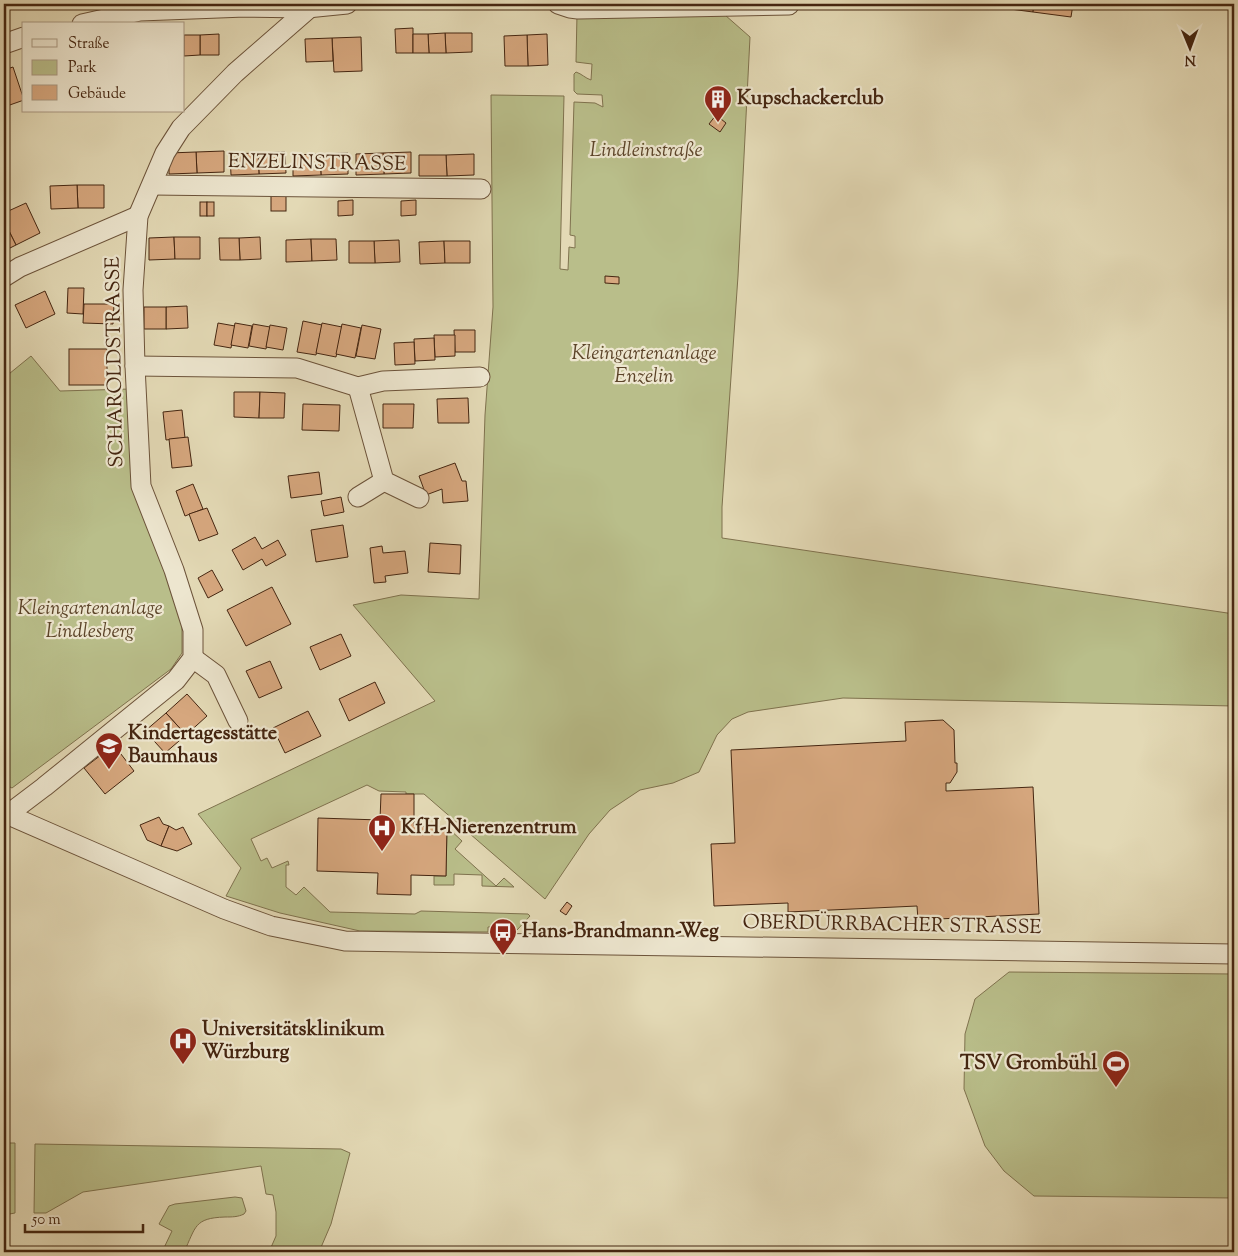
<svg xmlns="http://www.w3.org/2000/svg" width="1238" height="1256" viewBox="0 0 1238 1256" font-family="'Sorts Mill Goudy',serif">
  <rect width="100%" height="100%" fill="#e3d9b5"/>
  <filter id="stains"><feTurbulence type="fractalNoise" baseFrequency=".004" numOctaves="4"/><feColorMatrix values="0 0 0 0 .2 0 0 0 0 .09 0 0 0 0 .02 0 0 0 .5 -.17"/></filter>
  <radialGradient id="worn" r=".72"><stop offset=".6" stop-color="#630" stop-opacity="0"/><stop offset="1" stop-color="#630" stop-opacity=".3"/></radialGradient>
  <g fill="#b9be8a" stroke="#7f724e">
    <path d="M 577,14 L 725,15 L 750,37 L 738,276 L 722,507 L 722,538 L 1234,614 L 1234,706 L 843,698 L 748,712 L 732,719 L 717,735 L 699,772 L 673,783 L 640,790 L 610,810 L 589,834 L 545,899 L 424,794 L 406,794 L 406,792 L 379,791 L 367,785 L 251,839 L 261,861 L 267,858 L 272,868 L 288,861 L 289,865 L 286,865 L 286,887 L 296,895 L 304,887 L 330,912 L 415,914 L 421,911 L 528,914 L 530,916 L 517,930 L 508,932 L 507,927 L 488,927 L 488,932 L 360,931 L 280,913 L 226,896 L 241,868 L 198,814 L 435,701 L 353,605 L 401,595 L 479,599 L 485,415 L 493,307 L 491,95 L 564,96 L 560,269 L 568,270 L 569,247 L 575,248 L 575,236 L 570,235 L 574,102 L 595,103 L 603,107 L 602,95 L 577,94 L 574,91 L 574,74 L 576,72 C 582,74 585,78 591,80 L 592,64 L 576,62 Z"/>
    <polygon points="31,356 60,391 130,389 134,489 182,618 182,653 171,669 12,788 4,784 4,378"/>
    <polygon points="447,827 462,841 455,849 496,886 504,878 514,887 482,886 482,875 454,874 454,885 434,885 434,876 446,876"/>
    <polygon points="1009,972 1234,974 1234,1198 1034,1196 1004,1171 985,1146 964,1089 965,1034 975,999"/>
    <polygon points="4,1143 15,1143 15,1213 4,1215"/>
    <polygon points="35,1144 341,1149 350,1153 331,1224 319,1252 269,1252 276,1236 276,1212 273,1195 266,1194 261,1166 83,1192 46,1213 34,1213"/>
    <path d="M 235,1197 L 242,1198 L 246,1211 L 244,1214 C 238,1217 232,1217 225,1217 C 194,1218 196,1227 184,1252 L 162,1252 L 172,1231 L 159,1224 L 169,1206 L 175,1204 Z"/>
  </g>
  <g fill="#d6a77e" stroke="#452611">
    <polygon points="996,4 1034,4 1033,12 995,7"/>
    <polygon points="1034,4 1073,4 1071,17 1033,12"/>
    <polygon points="413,28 413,53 396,53 395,29"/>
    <polygon points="445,33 472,33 472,52 446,53"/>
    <polygon points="445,33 446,53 429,53 428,34"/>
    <polygon points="219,34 219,55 200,55 200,35"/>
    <polygon points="413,34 428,34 429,53 413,53"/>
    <polygon points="547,34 548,65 528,66 527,35"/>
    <polygon points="184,35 200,35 200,55 184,56"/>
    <polygon points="527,35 528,66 505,66 504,36"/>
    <polygon points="361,37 362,71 334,72 332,38"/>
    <polygon points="332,38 333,61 306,62 305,39"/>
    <polygon points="13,67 24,100 4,107 4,70"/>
    <polygon points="716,115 726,123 720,132 709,124"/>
    <polygon points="224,151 224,172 197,173 196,152"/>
    <polygon points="196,152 197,173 169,174 169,153"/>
    <polygon points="285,152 286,173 259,174 258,153"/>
    <polygon points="411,152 411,173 384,174 383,153"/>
    <polygon points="258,153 259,174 231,175 230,154"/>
    <polygon points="348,153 348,174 321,175 320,154"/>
    <polygon points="383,153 384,174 356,175 356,154"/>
    <polygon points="320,154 321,175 293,176 293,155"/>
    <polygon points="474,154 474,175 447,176 446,155"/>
    <polygon points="419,155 446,155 447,176 419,176"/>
    <polygon points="77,185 104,185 104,208 78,208"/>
    <polygon points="77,185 78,208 51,209 50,186"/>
    <rect x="271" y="196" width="15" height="15"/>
    <polygon points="353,200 353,215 338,216 338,201"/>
    <polygon points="416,200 416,215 401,216 401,201"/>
    <rect x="200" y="202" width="7" height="14"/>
    <rect x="207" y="202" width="7" height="14"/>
    <polygon points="26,203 40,233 16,245 4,221 4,213"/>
    <polygon points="4,221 16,245 4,251"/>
    <polygon points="174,237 175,259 149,260 149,238"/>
    <polygon points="174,237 200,237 200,259 175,259"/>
    <polygon points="260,237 261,259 240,260 239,238"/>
    <polygon points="219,238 239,238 240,260 220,260"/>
    <polygon points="311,239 312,261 286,262 286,240"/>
    <polygon points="311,239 336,239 337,260 312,261"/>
    <polygon points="399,240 400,262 375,263 374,241"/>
    <polygon points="349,241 374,241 375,263 349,263"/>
    <polygon points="444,241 445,263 420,264 419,242"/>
    <polygon points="444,241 470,241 470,263 445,263"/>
    <polygon points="605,276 619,277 619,284 605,283"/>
    <polygon points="68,288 84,288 83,314 67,313"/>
    <polygon points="45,291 55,314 26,328 15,305"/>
    <polygon points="84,304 114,304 113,324 83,323"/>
    <polygon points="187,306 188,328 166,329 166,307"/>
    <rect x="144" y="307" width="22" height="22"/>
    <polygon points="303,321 322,325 316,355 297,352"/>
    <polygon points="218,323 235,326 231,348 214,345"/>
    <polygon points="235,323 252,326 248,348 231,345"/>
    <polygon points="322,323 342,327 336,357 316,353"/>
    <polygon points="253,324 270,327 266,349 249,346"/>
    <polygon points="342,324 361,328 355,358 336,354"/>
    <polygon points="270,325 287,328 283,350 266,347"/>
    <polygon points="362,325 381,329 375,359 356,356"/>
    <polygon points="454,330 475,330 475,352 455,352"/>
    <polygon points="434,335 455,335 455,356 435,357"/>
    <polygon points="434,338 435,360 415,361 414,339"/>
    <polygon points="414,342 415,364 395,365 394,343"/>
    <rect x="69" y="349" width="38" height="36"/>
    <polygon points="234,392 260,392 259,418 234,417"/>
    <polygon points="260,392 285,393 284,418 259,418"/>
    <polygon points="468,398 469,423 438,423 437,399"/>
    <polygon points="303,404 340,405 339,431 302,430"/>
    <polygon points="383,404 414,404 413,428 383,428"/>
    <polygon points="182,410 185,438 166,440 163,412"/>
    <polygon points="188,437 192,466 172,468 169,439"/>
    <polygon points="455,463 462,481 466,481 468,501 443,503 442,489 426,495 419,476"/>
    <polygon points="319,472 322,494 291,498 288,476"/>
    <polygon points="193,484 203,509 185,516 176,491"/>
    <polygon points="341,497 344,512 324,516 321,501"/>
    <polygon points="207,508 218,534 199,541 189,514"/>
    <polygon points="343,525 348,557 316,562 311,530"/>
    <polygon points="255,537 262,549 278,540 286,555 266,566 262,559 243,570 232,550"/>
    <polygon points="430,543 461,545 460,574 428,572"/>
    <polygon points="382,546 383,553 405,551 408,573 385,576 386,582 374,583 370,548"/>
    <polygon points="212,570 223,590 208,598 198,578"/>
    <polygon points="272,587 291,624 246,646 227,610"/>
    <polygon points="341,634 351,656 320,670 310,647"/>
    <polygon points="270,661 282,688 259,698 246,671"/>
    <polygon points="375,682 385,703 349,721 339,699"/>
    <polygon points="187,694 207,716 186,735 166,713"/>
    <polygon points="308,711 321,736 285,753 273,728"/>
    <polygon points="166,713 186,735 165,753 145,731"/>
    <polygon points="943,720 954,730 955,763 957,763 957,772 950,783 946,783 946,791 1033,787 1039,914 918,920 917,906 788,912 788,903 714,906 711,844 735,843 731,750 906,741 905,722"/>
    <polygon points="114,745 134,771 105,794 84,768"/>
    <polygon points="381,794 414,794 414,826 447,827 446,876 411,875 411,895 377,894 378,873 317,871 318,818 380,820"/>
    <polygon points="159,817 163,824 169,826 161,846 147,840 140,825"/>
    <polygon points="169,826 176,830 183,827 192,844 177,851 161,846"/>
    <polygon points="567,902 572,906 566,915 560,911"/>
  </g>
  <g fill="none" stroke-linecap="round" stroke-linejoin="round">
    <g stroke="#6c533a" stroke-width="21">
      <g id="minor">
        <polyline points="558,4 570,8 578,9 789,5"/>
        <polyline points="82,24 140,11 245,7 307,8 347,4"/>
        <polyline points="4,44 24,37"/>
        <polyline points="152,185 481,189"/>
        <polyline points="4,277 20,267 138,216"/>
        <polyline points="135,366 297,368 358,387 383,381 480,377"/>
        <polyline points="358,387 384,481 419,498"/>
        <polyline points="358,497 384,481"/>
        <polyline points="193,658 216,675 238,721"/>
        <polyline points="4,813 224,909 271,926 345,941 1234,954"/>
        <polyline points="7,815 44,787 176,680 193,658 193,630 174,570 141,486 135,366 133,290 138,216 165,153 181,128 235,73 314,4"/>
      </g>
    </g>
    <use href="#minor" stroke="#ede6cf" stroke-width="19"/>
  </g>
  <defs>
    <g id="building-pin" transform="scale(1.4375)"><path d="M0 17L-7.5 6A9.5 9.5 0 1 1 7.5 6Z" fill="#8f2418" stroke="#ede6cf"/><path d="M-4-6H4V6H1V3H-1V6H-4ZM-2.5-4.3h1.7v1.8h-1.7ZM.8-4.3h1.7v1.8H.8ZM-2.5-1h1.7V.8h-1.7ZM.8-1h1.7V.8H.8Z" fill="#fff"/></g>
    <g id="school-pin" transform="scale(1.4375)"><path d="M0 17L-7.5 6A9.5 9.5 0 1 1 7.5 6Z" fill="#8f2418" stroke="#ede6cf"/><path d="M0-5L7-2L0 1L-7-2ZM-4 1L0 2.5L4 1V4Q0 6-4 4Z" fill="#fff"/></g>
    <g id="hospital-pin" transform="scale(1.4375)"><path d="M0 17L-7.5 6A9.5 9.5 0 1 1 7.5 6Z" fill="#8f2418" stroke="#ede6cf"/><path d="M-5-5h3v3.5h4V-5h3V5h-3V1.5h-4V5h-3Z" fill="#fff"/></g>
    <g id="bus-pin" transform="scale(1.4375)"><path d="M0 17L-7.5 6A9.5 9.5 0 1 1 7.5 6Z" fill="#8f2418" stroke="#ede6cf"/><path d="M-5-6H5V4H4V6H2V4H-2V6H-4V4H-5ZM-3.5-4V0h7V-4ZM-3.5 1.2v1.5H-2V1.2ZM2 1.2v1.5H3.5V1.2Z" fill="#fff"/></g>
    <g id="stadium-pin" transform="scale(1.4375)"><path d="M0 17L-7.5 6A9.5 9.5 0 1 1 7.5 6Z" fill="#8f2418" stroke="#ede6cf"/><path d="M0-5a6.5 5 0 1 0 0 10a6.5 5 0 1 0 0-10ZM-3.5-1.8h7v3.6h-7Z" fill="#fff"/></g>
  </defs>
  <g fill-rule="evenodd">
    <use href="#building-pin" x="718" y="99"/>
    <use href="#school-pin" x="109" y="746"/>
    <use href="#hospital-pin" x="382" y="828"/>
    <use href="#bus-pin" x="503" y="932"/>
    <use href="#hospital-pin" x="183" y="1041"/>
    <use href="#stadium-pin" x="1116" y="1064"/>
  </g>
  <g text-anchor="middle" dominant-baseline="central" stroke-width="4.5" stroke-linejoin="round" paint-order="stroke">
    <g font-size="20" font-weight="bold" fill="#452611" stroke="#ede6cf" text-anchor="start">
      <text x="737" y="99">Kupschackerclub</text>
      <text x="128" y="734">Kindertagesstätte<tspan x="128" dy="23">Baumhaus</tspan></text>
      <text x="401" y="828">KfH-Nierenzentrum</text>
      <text x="522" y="932">Hans-Brandmann-Weg</text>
      <text x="202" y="1030">Universitätsklinikum<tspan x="202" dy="23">Würzburg</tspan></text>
      <text x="1097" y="1064" text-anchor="end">TSV Grombühl</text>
    </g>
    <g font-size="20" font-style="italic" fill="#5c4429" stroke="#ede6cf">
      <text x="646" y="151">Lindleinstraße</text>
      <text x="644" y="354">Kleingartenanlage<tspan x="644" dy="23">Enzelin</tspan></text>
      <text x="90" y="609">Kleingartenanlage<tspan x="90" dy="23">Lindlesberg</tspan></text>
    </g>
    <g font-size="20" fill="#452611" stroke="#ede6cf">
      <text transform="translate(317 164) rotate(1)">ENZELINSTRASSE</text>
      <text transform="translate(116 362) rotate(-91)">SCHAROLDSTRASSE</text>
      <text transform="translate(892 926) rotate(1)">OBERDÜRRBACHER STRASSE</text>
    </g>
  </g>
  <rect width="1238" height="1256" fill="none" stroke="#e3d9b5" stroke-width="20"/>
  <rect x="5" y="5" width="1228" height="1246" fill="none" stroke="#452611" stroke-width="2.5"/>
  <rect x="10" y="10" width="1218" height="1236" fill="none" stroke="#452611"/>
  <rect x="22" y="22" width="162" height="90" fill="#ede6cf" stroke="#aa9983"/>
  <rect x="32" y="39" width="25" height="8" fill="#ede6cf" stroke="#aa9983"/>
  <text x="68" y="48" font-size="15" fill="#452611">Straße</text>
  <rect x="32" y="60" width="25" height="15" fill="#b9be8a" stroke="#aa9983"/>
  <text x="68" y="72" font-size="15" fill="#452611">Park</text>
  <rect x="32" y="85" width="25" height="15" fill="#d6a77e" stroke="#aa9983"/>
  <text x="68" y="98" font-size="15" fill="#452611">Gebäude</text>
  <g transform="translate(1190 48) rotate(179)" stroke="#ede6cf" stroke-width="4" paint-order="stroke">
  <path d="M0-4L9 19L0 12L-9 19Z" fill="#452611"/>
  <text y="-8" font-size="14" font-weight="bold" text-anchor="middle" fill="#452611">N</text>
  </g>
  <path d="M25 1224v8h118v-8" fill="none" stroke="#452611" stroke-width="2.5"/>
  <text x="32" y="1224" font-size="15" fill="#452611" stroke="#ede6cf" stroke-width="4" paint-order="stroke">50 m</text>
  <rect width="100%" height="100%" filter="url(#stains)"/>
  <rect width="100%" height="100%" fill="url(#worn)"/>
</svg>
